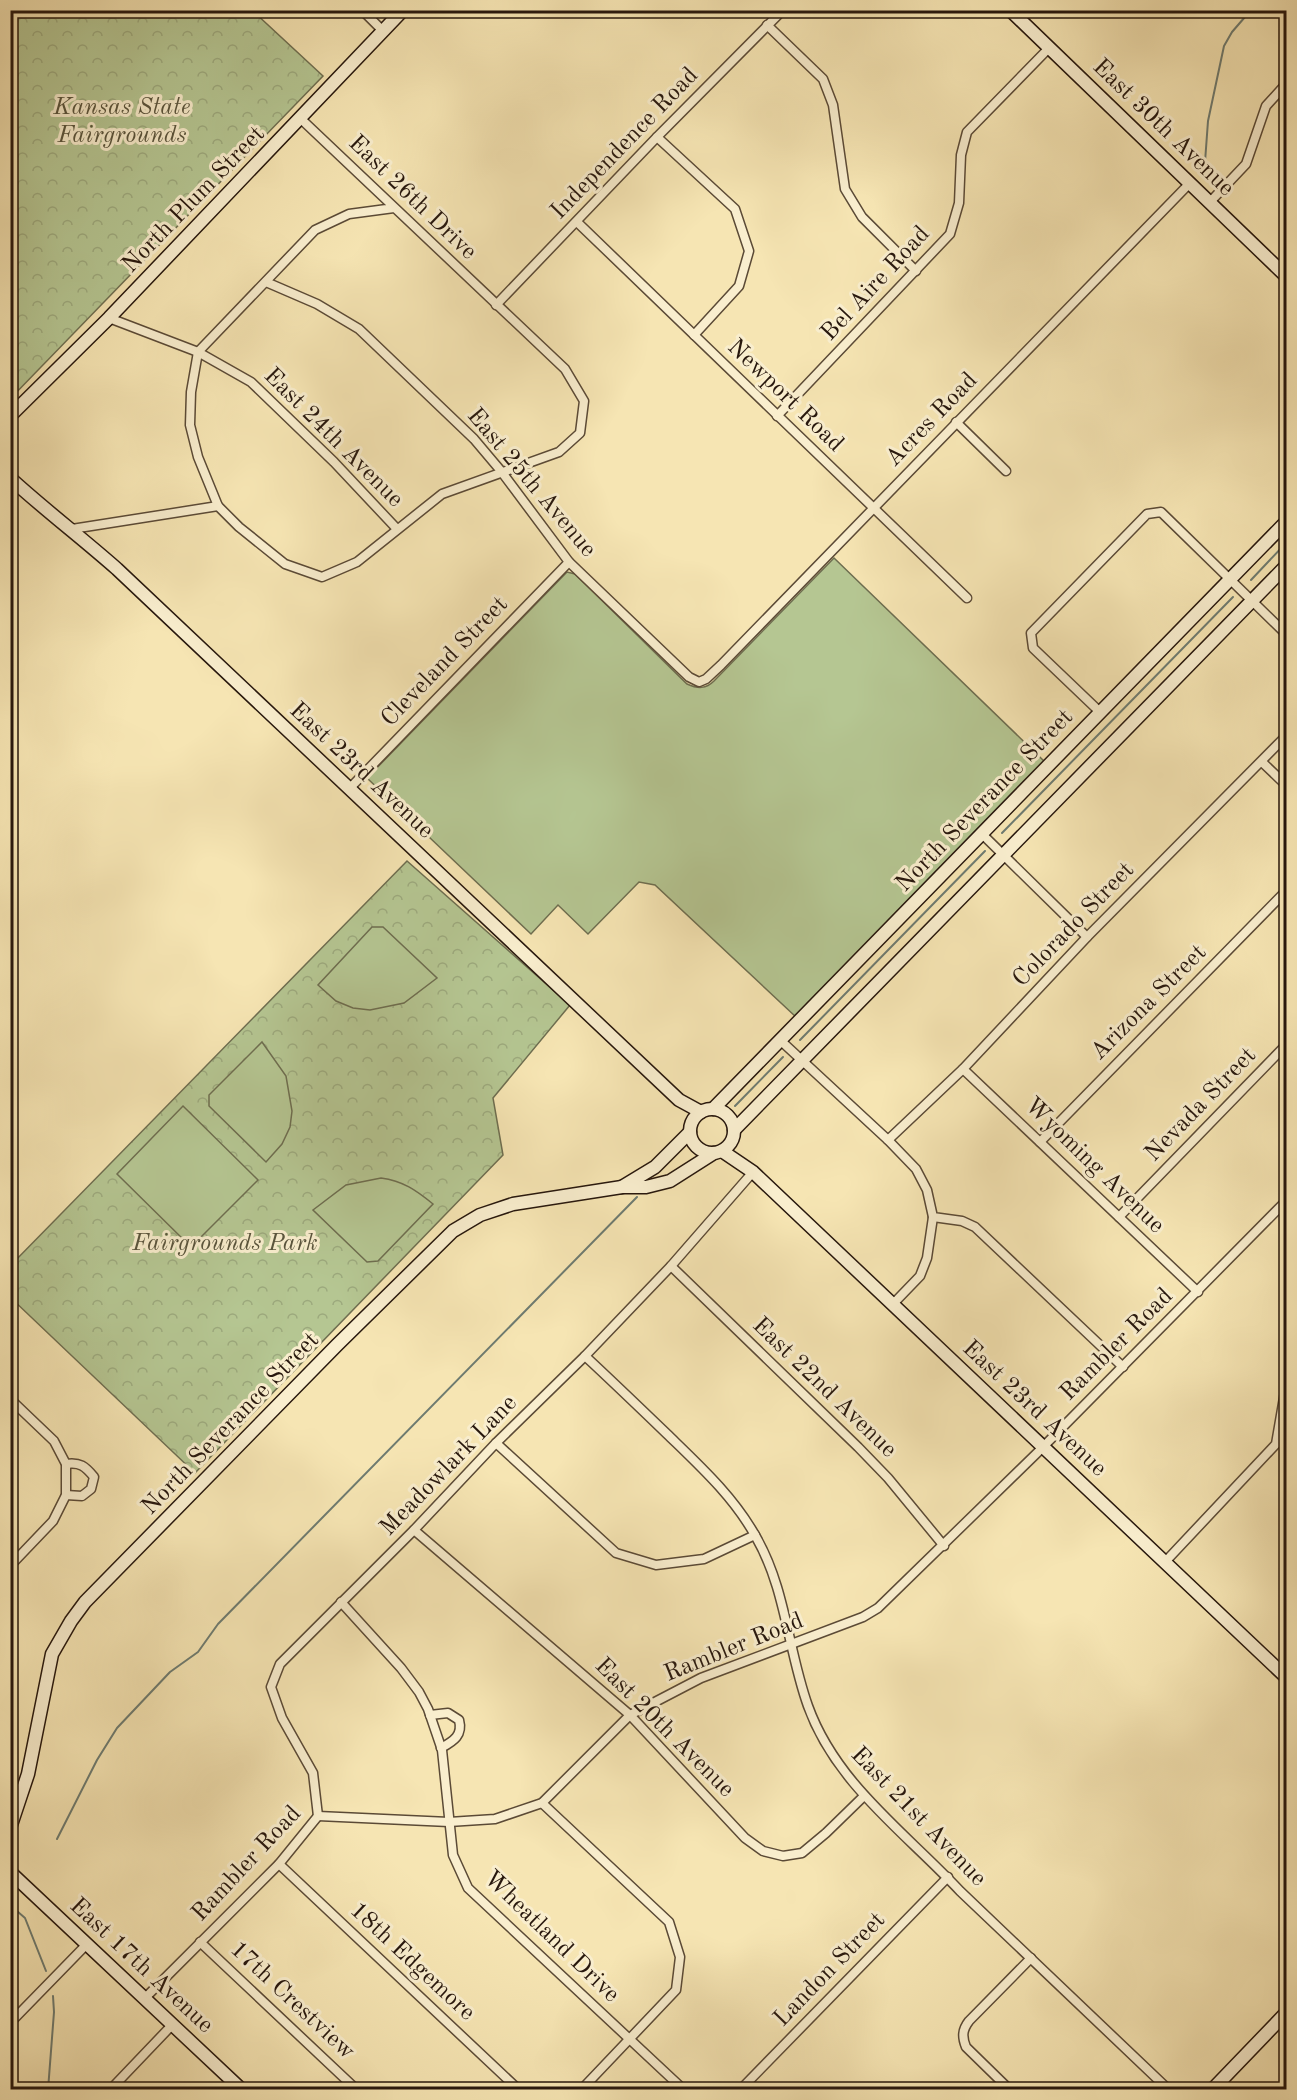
<svg xmlns="http://www.w3.org/2000/svg" width="1297" height="2100" viewBox="0 0 1297 2100" font-family="'Old Standard TT',serif">
  <defs>
    <pattern id="park-crowns" width="20" height="18" patternUnits="userSpaceOnUse" patternTransform="scale(1.5)"><rect width="20" height="18" fill="#b5c692"/><path d="M2 6a3 3 0 1 1 6 0M12 15a3 3 0 1 1 6 0" fill="none" stroke="#9ca97d"/></pattern>
  </defs>
  <rect width="100%" height="100%" fill="#f6e5b3"/>
  <filter id="stains"><feTurbulence type="fractalNoise" baseFrequency=".00333" numOctaves="4"/><feColorMatrix values="0 0 0 0 .2 0 0 0 0 .09 0 0 0 0 .02 0 0 0 .5 -.17"/></filter>
  <radialGradient id="worn" r=".72"><stop offset=".6" stop-color="#630" stop-opacity="0"/><stop offset="1" stop-color="#630" stop-opacity=".3"/></radialGradient>
  <g fill="url(#park-crowns)" stroke="#6e6e50" stroke-width="1.5">
    <polygon points="11,10 253,11 323,76 11,398"/>
    <polygon points="407,861 570,1005 493,1098 503,1155 195,1473 11,1298 10,1266"/>
  </g>
  <g fill="#b5c692" stroke="#6e6e50" stroke-width="1.5">
    <path d="M 834,558 L 1045,762 L 796,1017 L 655,885 L 639,882 L 588,934 L 558,905 L 531,934 L 367,778 L 567,572 L 575,574 L 687,684 C 698,689 706,689 714,681 Z"/>
    <polygon points="372,927 383,927 437,978 404,1003 370,1010 353,1008 336,1001 318,985"/>
    <polygon points="262,1042 286,1076 292,1111 290,1127 282,1144 266,1162 209,1106 209,1095"/>
    <polygon points="183,1106 258,1180 191,1247 117,1174"/>
    <path d="M 381,1178 C 403,1181 416,1190 433,1204 L 378,1261 L 367,1262 L 313,1210 L 346,1185 Z"/>
  </g>
  <g fill="none" stroke-linecap="round" stroke-linejoin="round">
    <g stroke="#6e7b70" stroke-width="2">
      <polyline points="1205,162 1208,121 1224,46 1232,32 1251,10"/>
      <polyline points="1251,580 1286,543"/>
      <polyline points="1002,833 1233,597"/>
      <polyline points="800,1040 985,851"/>
      <polyline points="735,1106 783,1057"/>
      <polyline points="57,1839 97,1760 117,1728 170,1672 198,1652 218,1624 637,1197"/>
      <polyline points="10,1905 25,1918 46,1971"/>
      <polyline points="48,2090 54,2012 53,1996"/>
    </g>
    <g stroke="#5b4a36" stroke-width="11">
      <g id="street">
        <polyline points="362,10 383,31"/>
        <polyline points="767,25 823,79 833,105 845,189 862,217 916,271"/>
        <polyline points="301,119 565,369 584,401 580,433 559,452 442,494 357,562 322,577 285,564 239,527 218,506 198,457 190,425 191,392 198,352 315,230 349,214 394,208"/>
        <polyline points="657,137 735,209 749,251 739,286 694,335"/>
        <polyline points="1210,202 1246,164 1266,106 1286,84"/>
        <polyline points="577,222 967,598"/>
        <polyline points="266,282 317,304 359,329 474,439 501,471 569,562 689,677 699,682 706,679 721,665 1190,183"/>
        <polyline points="496,305 657,137 783,10"/>
        <polyline points="109,318 198,352 251,382 334,462 397,529"/>
        <polyline points="777,416 950,234 959,203 961,155 967,132 1049,48"/>
        <polyline points="956,422 1006,471"/>
        <polyline points="72,529 218,506"/>
        <polyline points="1101,713 1033,648 1031,633 1147,514 1161,512 1286,634"/>
        <polyline points="1262,762 1286,785"/>
        <polyline points="349,789 569,562"/>
        <polyline points="982,834 1087,937"/>
        <polyline points="780,1040 888,1140 916,1169 927,1190 933,1217 962,1221 975,1227 1123,1367"/>
        <polyline points="963,1069 1198,1292"/>
        <polyline points="888,1140 963,1069 1087,937 1286,736"/>
        <polyline points="1040,1142 1286,891"/>
        <polyline points="1119,1217 1286,1045"/>
        <polyline points="671,1266 858,1447 888,1478 944,1546"/>
        <polyline points="892,1305 920,1276 927,1258 933,1217"/>
        <path d="M 585,1356 C 613,1382 640,1408 667,1434 C 700,1466 734,1497 756,1537 C 786,1589 788,1651 808,1706 C 836,1784 906,1833 960,1891 L 1169,2090"/>
        <polyline points="10,1399 54,1441 66,1464 66,1495 53,1521 10,1566"/>
        <polyline points="496,1443 616,1553 656,1565 704,1559 755,1535"/>
        <path d="M 66,1464 C 80,1462 85,1466 94,1477 L 91,1489 L 82,1496 L 66,1495"/>
        <polyline points="414,1530 630,1715 745,1838 763,1851 783,1856 802,1853 826,1833 864,1796"/>
        <polyline points="1165,1562 1276,1444 1286,1386"/>
        <polyline points="341,1602 401,1668 419,1692 428,1709 442,1750 453,1855 468,1888 684,2090"/>
        <path d="M 430,1715 L 448,1713 L 459,1720 C 463,1735 454,1741 441,1748"/>
        <polyline points="542,1803 669,1922 680,1957 676,1990 581,2090"/>
        <polyline points="318,1816 449,1822 495,1819 542,1803 630,1715 701,1678 863,1617 878,1608 1037,1453 1286,1201"/>
        <polyline points="318,1816 313,1773 282,1718 271,1687 280,1664 414,1530 496,1443 585,1356 671,1266 753,1172"/>
        <polyline points="279,1864 519,2090"/>
        <polyline points="200,1942 357,2090"/>
        <polyline points="145,1998 279,1864 318,1816"/>
        <polyline points="10,2023 87,1944"/>
        <polyline points="110,2090 173,2024"/>
        <polyline points="740,2090 948,1877"/>
        <path d="M 1010,2090 L 966,2047 C 962,2037 962,2030 969,2021 L 1031,1958"/>
      </g>
    </g>
    <g stroke="#27170d" stroke-width="15">
      <g id="secondary">
        <polyline points="1010,10 1286,276"/>
        <polyline points="10,416 109,318 403,10"/>
        <path d="M 10,478 C 45,510 82,538 117,569 L 679,1100 L 701,1112"/>
        <polyline points="713,1109 1286,522"/>
        <circle cx="712" cy="1131" r="22"/>
        <polyline points="734,1130 1286,566"/>
        <polyline points="722,1151 753,1172 1286,1677"/>
        <polyline points="622,1187 655,1167 690,1132"/>
        <polyline points="10,1828 28,1774 52,1654 71,1621 85,1602 337,1345 453,1231 480,1215 513,1204 622,1187 646,1187 670,1181 714,1153"/>
        <polyline points="10,1872 242,2090"/>
        <polyline points="1212,2090 1286,2013"/>
      </g>
    </g>
    <use href="#street" stroke="#f9eece" stroke-width="8"/>
    <use href="#secondary" stroke="#f9eece" stroke-width="12"/>
  </g>
  <g text-anchor="middle" dominant-baseline="central" stroke-width="6" stroke-linejoin="round" paint-order="stroke">
    <g font-size="24" font-style="italic" fill="#59543c" stroke="#f9eece">
      <text x="122" y="108">Kansas State<tspan x="122" dy="28">Fairgrounds</tspan></text>
      <text x="225" y="1244">Fairgrounds Park</text>
    </g>
    <g font-size="24" fill="#27170d" stroke="#f9eece">
      <text transform="translate(1163 128) rotate(44)">East 30th Avenue</text>
      <text transform="translate(625 144) rotate(-46)">Independence Road</text>
      <text transform="translate(412 198) rotate(44)">East 26th Drive</text>
      <text transform="translate(194 200) rotate(-46)">North Plum Street</text>
      <text transform="translate(876 284) rotate(-47)">Bel Aire Road</text>
      <text transform="translate(785 396) rotate(44)">Newport Road</text>
      <text transform="translate(932 420) rotate(-46)">Acres Road</text>
      <text transform="translate(333 438) rotate(45)">East 24th Avenue</text>
      <text transform="translate(531 483) rotate(50)">East 25th Avenue</text>
      <text transform="translate(445 662) rotate(-46)">Cleveland Street</text>
      <text transform="translate(361 771) rotate(43)">East 23rd Avenue</text>
      <text transform="translate(985 801) rotate(-46)">North Severance Street</text>
      <text transform="translate(1074 925) rotate(-46)">Colorado Street</text>
      <text transform="translate(1149 1003) rotate(-45)">Arizona Street</text>
      <text transform="translate(1201 1105) rotate(-46)">Nevada Street</text>
      <text transform="translate(1094 1166) rotate(44)">Wyoming Avenue</text>
      <text transform="translate(1117 1345) rotate(-45)">Rambler Road</text>
      <text transform="translate(824 1388) rotate(44)">East 22nd Avenue</text>
      <text transform="translate(1034 1409) rotate(43)">East 23rd Avenue</text>
      <text transform="translate(231 1424) rotate(-46)">North Severance Street</text>
      <text transform="translate(449 1466) rotate(-46)">Meadowlark Lane</text>
      <text transform="translate(734 1648) rotate(-22)">Rambler Road</text>
      <text transform="translate(664 1728) rotate(45)">East 20th Avenue</text>
      <text transform="translate(918 1817) rotate(46)">East 21st Avenue</text>
      <text transform="translate(247 1864) rotate(-47)">Rambler Road</text>
      <text transform="translate(551 1937) rotate(44)">Wheatland Drive</text>
      <text transform="translate(412 1962) rotate(43)">18th Edgemore</text>
      <text transform="translate(141 1966) rotate(43)">East 17th Avenue</text>
      <text transform="translate(830 1970) rotate(-46)">Landon Street</text>
      <text transform="translate(292 2001) rotate(43)">17th Crestview</text>
    </g>
  </g>
  <rect width="1297" height="2100" fill="none" stroke="#f6e5b3" stroke-width="36"/>
  <rect x="12" y="12" width="1273" height="2076" fill="none" stroke="#27170d" stroke-width="3"/>
  <rect x="18" y="18" width="1261" height="2064" fill="none" stroke="#27170d" stroke-width="1.5"/>
  <rect width="100%" height="100%" filter="url(#stains)"/>
  <rect width="100%" height="100%" fill="url(#worn)"/>
</svg>
